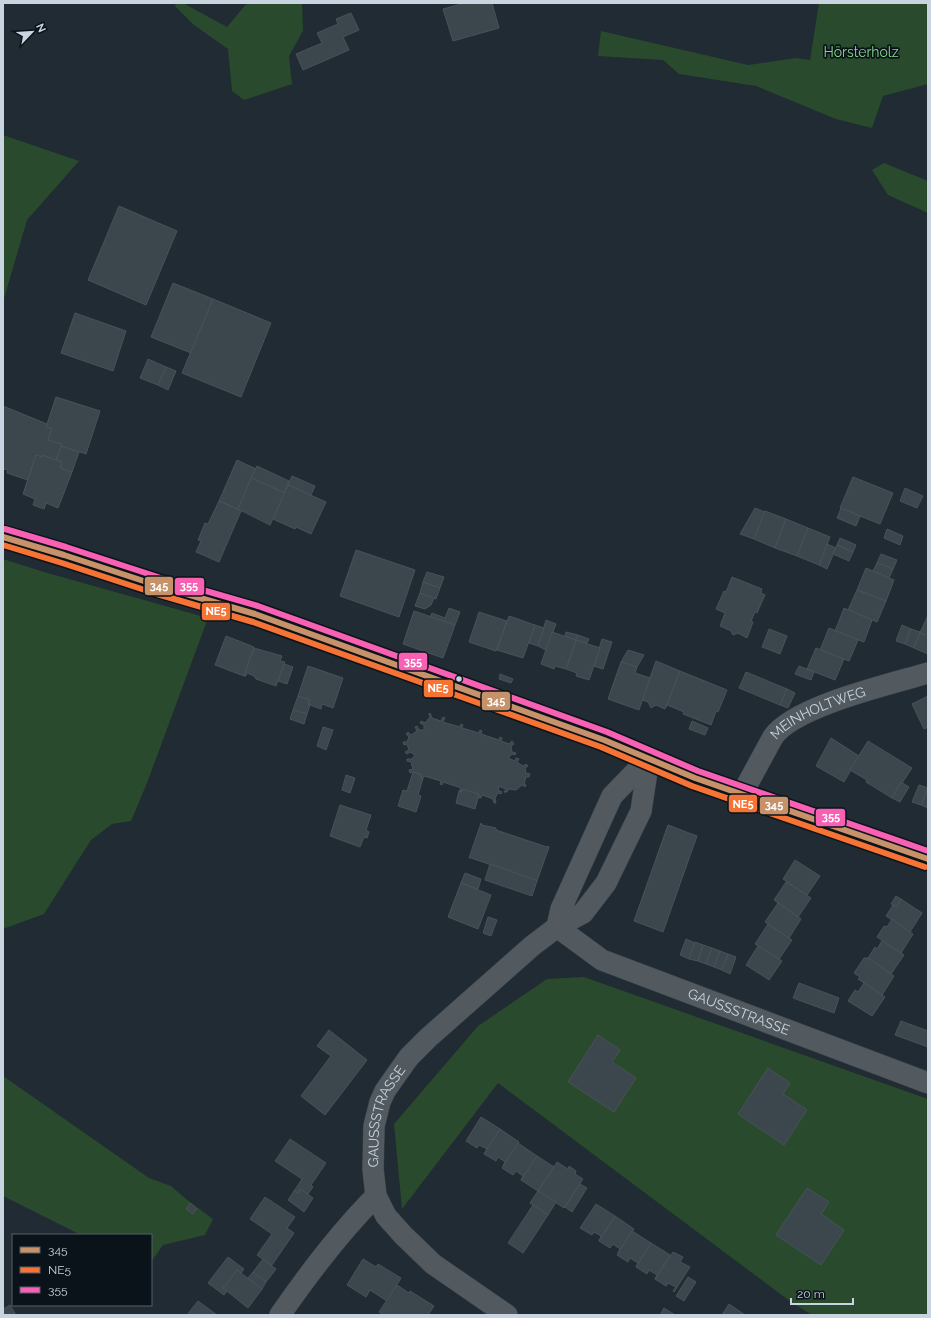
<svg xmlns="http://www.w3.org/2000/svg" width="931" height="1318" viewBox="0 0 931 1318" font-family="Raleway,sans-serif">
  <rect width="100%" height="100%" fill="#202b33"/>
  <g fill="#294a2c">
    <polygon points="176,3 183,3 227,27 247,3 302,3 303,31 289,56 292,84 244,100 232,91 228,49 194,25 175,6"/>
    <polygon points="819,3 928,3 928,84 883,96 872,128 836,119 756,86 679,74 663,60 598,56 601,31 748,65 796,58 810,60"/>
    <polygon points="3,135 79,161 27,220 3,302"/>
    <polygon points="884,163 928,181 928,213 888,195 872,170"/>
    <polygon points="3,559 44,572 208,618 147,783 131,821 112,824 91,840 44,914 3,929"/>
    <polygon points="584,977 928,1099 928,1315 812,1315 791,1302 498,1083 402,1209 394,1124 478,1026 547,979"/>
    <polygon points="3,1076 149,1178 171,1186 186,1199 213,1219 205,1235 163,1245 151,1262 151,1235 81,1235 3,1196"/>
  </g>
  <g fill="#3c464d" stroke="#485259">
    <polygon points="465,3 492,3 499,28 453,41 443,9"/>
    <polygon points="351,13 359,30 343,37 349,50 303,70 296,54 322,43 317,33 338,24 336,19"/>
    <polygon points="119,206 177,231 146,305 88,280"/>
    <polygon points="173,283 213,299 191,353 151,337"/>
    <polygon points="213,299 271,323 241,397 182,373"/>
    <polygon points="75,313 126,331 113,371 61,353"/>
    <polygon points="148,359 166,367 158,385 140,378"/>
    <polygon points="166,367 176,371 168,390 158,385"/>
    <polygon points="56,397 100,411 86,454 61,446 62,444 48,440 52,429 46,427"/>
    <polygon points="3,406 47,424 46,427 52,429 48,440 62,444 56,460 42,455 42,457 36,455 28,480 7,473 8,470 3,469"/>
    <polygon points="61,446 79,452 72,472 60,468 62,462 56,460"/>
    <polygon points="36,455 42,457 42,455 62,462 60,468 72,472 58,508 46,503 44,509 33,505 35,499 23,494"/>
    <polygon points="237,460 256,469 238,509 219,501"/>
    <polygon points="257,466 289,481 284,493 251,478"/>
    <polygon points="292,476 315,486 311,495 288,485"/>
    <polygon points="853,477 893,493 880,524 840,508"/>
    <polygon points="251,478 285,493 270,525 238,509"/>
    <polygon points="288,485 326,502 311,534 296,527 295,529 273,519"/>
    <polygon points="905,488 923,496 917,508 900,501"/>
    <polygon points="219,501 241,511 219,562 196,552 201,541 198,540 205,523 208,524"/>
    <polygon points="755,508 765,512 754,539 740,534"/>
    <polygon points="841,508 860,516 856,526 837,518"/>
    <polygon points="765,511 786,519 775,548 754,539"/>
    <polygon points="786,519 808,528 797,556 775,548"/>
    <polygon points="808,528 830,537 819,565 797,556"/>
    <polygon points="887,529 903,536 900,545 884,538"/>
    <polygon points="840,538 856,545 853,552 837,545"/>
    <polygon points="827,544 836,548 827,569 819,565"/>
    <polygon points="837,545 853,552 849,561 833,554"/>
    <polygon points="356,550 415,570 399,617 340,596"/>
    <polygon points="881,554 897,560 893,569 877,563"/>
    <polygon points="877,563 893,569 889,578 873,571"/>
    <polygon points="866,568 894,580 886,601 857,590"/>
    <polygon points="427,572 444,577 440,588 423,582"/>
    <polygon points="732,577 762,589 761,593 765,595 757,613 755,612 751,621 753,622 747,638 738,633 733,635 731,631 720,626 725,613 716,609 724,591 726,592"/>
    <polygon points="423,582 440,588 436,599 420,593"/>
    <polygon points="857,590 886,601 877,622 848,610"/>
    <polygon points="420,593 434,598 431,605 425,609 415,606"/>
    <polygon points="449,608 460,612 455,625 430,617 432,613 445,618"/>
    <polygon points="844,608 872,620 864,642 835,631"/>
    <polygon points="414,611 455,625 443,658 403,644"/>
    <polygon points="479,612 507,621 496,651 469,642"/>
    <polygon points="928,615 928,636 920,633"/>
    <polygon points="509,616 535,625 523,658 497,650"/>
    <polygon points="546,620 556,624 546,650 538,646"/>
    <polygon points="535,625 544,628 538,646 529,643"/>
    <polygon points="902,625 911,629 905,644 896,641"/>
    <polygon points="829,628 858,640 849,661 820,650"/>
    <polygon points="769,629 787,636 780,654 762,647"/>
    <polygon points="911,629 920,632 914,648 905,644"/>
    <polygon points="552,632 576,640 566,669 555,666 554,669 541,664"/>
    <polygon points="566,632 578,635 576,640 565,636"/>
    <polygon points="920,633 928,636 928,654 914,648"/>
    <polygon points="578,635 589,639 587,643 576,640"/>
    <polygon points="226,636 254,647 244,676 215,665"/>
    <polygon points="602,639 612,642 603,669 594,666"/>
    <polygon points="576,640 600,648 589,680 576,676 577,673 566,669"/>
    <polygon points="254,648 282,656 280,661 285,662 284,664 276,686 256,679 254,676 247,673 246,676 244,676"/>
    <polygon points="816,648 844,659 835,680 807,669"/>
    <polygon points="628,650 644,655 637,667 621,662"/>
    <polygon points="656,661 680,671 665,709 656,705 651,708 648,702 642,700"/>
    <polygon points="621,662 637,667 635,673 650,678 639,710 608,699"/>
    <polygon points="284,664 293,667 287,684 278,681"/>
    <polygon points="308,666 343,678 333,708 322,704 321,709 310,705 308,704 310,700 298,696"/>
    <polygon points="799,666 814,672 811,680 795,674"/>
    <polygon points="680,671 727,690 718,712 716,711 711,725 683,714 684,712 667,705 666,707"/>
    <polygon points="746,672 787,689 780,705 739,688"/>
    <polygon points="500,674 513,679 511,683 499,679"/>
    <polygon points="787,689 795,693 788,708 780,705"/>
    <polygon points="298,696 310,700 308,704 310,705 307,714 293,710"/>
    <polygon points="928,696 928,727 924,729 912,704"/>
    <polygon points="293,710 307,714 304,724 290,719"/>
    <polygon points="430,713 432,718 441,721 443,717 445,718 443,722 460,727 461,724 463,725 462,728 479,733 480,730 482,731 481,734 499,740 500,737 502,738 501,741 509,744 512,741 514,744 511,746 512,752 516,753 515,755 512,754 508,758 515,761 516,758 519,759 517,762 523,766 526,764 528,766 525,768 526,773 530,774 529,777 526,777 524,784 526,785 525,787 522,785 516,790 509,789 507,792 504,792 506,789 498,786 499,791 502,792 501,794 498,793 495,798 496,803 494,803 493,799 482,795 481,798 478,798 479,794 462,789 462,792 459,791 461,788 443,782 442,785 440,784 441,781 424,776 423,778 421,778 422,775 413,772 410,773 409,770 413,769 411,762 407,761 407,759 412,759 415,755 410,752 407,754 405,752 409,750 407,744 404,745 403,742 407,742 409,737 406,734 408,732 411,735 417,731 415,727 417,726 419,730 424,730 424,725 420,723 421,721 425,723 430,717 429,714"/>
    <polygon points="692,721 708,728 705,735 689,729"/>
    <polygon points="323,727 333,730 326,750 317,746"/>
    <polygon points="831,738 859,756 844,782 816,766"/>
    <polygon points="868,741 912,768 892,798 866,782 867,780 850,770"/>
    <polygon points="413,772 422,775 421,778 423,778 418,795 421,796 416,812 398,806 403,790 407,791"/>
    <polygon points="346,775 355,778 350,793 342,790"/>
    <polygon points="901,782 909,787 900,802 892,798"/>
    <polygon points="919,785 928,788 921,805 912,802"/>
    <polygon points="928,788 928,808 921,805"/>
    <polygon points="462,789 479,794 475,809 456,803 459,791 462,792"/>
    <polygon points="340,805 371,815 366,830 369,832 367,838 364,837 360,847 330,836"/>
    <polygon points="481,823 482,825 496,828 496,830 547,847 548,846 549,847 537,881 536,880 471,858 469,858"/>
    <polygon points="668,825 697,836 663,932 634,921"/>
    <polygon points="795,860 820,876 807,895 783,879"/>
    <polygon points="490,864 536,880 537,881 532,896 485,880"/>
    <polygon points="465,873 481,879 478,889 461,883"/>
    <polygon points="786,882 811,898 798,917 774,900"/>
    <polygon points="461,883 491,895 478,929 448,917"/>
    <polygon points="896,896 901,899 897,907 891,904"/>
    <polygon points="901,899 922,913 910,932 886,916 893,905 897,907"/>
    <polygon points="778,903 801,919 789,938 765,922"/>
    <polygon points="488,917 497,920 491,936 483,933"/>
    <polygon points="892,919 913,934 901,953 877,937 884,926 887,927"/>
    <polygon points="768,924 792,940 779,959 755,944"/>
    <polygon points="686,939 695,943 689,959 680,955"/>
    <polygon points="882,941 904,955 891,974 868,958 875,947 877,949"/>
    <polygon points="695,942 703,945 698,961 689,959"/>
    <polygon points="703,945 712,948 706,964 698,961"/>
    <polygon points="758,946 782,961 769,980 746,965"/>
    <polygon points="712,948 720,951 714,967 706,964"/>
    <polygon points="720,951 728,954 722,970 714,967"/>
    <polygon points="728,954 736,957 730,974 722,970"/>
    <polygon points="864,958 868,958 894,976 882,995 858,979 860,977 854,973"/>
    <polygon points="799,983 839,998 834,1013 793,998"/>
    <polygon points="864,983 885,997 872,1016 848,1001 855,990 858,992"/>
    <polygon points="901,1021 928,1031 928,1047 895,1035"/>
    <polygon points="329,1030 367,1060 325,1115 301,1096 331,1056 317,1046"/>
    <polygon points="598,1035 620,1050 612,1062 636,1078 614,1112 568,1082"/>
    <polygon points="768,1068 790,1083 783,1094 807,1110 784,1145 738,1114"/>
    <polygon points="481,1117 500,1129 484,1154 487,1149 479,1145 477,1148 466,1141"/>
    <polygon points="500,1129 519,1142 503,1166 505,1162 498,1157 496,1161 484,1154"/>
    <polygon points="290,1139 326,1163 311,1185 313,1187 308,1194 300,1189 298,1193 294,1191 302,1179 275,1161"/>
    <polygon points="518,1143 537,1156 521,1180 523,1176 516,1171 513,1175 502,1168"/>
    <polygon points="537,1156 554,1167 538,1191 521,1180"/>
    <polygon points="557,1162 568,1169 569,1166 576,1171 575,1174 583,1179 564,1208 538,1191"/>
    <polygon points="580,1184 587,1188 572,1212 565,1207"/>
    <polygon points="807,1188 829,1202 821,1214 844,1230 821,1265 776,1235"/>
    <polygon points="300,1189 313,1198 304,1212 288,1200 294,1191 298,1193"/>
    <polygon points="538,1191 556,1202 548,1215 530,1203"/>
    <polygon points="265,1197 295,1217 287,1228 294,1233 272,1265 257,1255 272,1234 250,1219"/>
    <polygon points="190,1203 197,1209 193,1214 186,1209"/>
    <polygon points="596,1204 615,1216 599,1241 601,1236 594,1232 592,1235 580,1228"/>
    <polygon points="533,1205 548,1215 523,1253 508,1243"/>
    <polygon points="615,1216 634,1229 618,1253 620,1249 613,1244 610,1248 599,1241"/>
    <polygon points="632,1231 651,1243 636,1267 638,1263 630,1258 628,1262 617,1255"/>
    <polygon points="651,1243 670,1255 655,1279 657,1275 649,1270 647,1274 636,1267"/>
    <polygon points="673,1252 683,1257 680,1262 690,1267 674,1292 673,1291 676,1287 668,1283 666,1286 655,1279"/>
    <polygon points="228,1257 244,1269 241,1273 237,1270 223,1288 227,1291 224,1295 208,1283"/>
    <polygon points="263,1259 276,1269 266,1282 253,1272"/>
    <polygon points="363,1259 376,1267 378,1264 401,1278 387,1301 370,1290 366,1297 347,1285"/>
    <polygon points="237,1270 262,1289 248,1308 223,1288"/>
    <polygon points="253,1272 266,1282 262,1289 248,1278"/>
    <polygon points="688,1277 696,1282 684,1301 676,1296"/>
    <polygon points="397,1285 409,1293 410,1291 434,1306 428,1315 383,1315 379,1312"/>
    <polygon points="198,1301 217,1315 187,1315"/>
    <polygon points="729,1304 745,1315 722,1315"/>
    <polygon points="10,1305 16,1315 3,1315 3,1309"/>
    <polygon points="664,1308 675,1315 660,1315"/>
  </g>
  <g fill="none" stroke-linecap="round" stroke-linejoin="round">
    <g stroke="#3d464d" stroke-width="22">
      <g id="minor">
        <path id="s1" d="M 742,794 L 773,737 C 794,706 891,684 928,673"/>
        <path id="s2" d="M 557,927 L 602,960 L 928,1083"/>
        <polyline points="557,927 561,909 612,796 649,758"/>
        <path d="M 280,1315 C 309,1273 340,1232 376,1196"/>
        <path id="s3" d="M 507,1315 L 433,1264 L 403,1235 L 386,1216 L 376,1196 L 373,1169 L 374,1126 L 380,1102 L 385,1091 L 399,1071 L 409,1057 L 428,1038 L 532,946 L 557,927 L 583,913 L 606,883 L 641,811 L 649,758"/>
      </g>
    </g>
    <g stroke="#3d464d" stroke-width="24">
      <polyline id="tertiary" points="3,537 64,555 159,586 255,614 604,740 695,778 833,827 928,859"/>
    </g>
    <use href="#minor" stroke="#525a60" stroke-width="21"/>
    <use href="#tertiary" stroke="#525a60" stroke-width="22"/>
    <g stroke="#0b131a" stroke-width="9">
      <polyline id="bus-1" points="3,537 64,555 159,586 255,614 604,740 695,778 928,859"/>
    </g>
    <g stroke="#0b131a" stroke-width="9">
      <polyline id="bus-2" points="3,545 62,563 157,594 253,622 601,747 692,786 925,867"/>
    </g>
    <g stroke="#0b131a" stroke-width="9">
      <polyline id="bus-3" points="5,529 66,547 161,578 258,606 607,732 698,771 928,851"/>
    </g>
    <use href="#bus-1" stroke="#c7916a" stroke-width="6"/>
    <use href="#bus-2" stroke="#f57335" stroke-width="6"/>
    <use href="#bus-3" stroke="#f860b3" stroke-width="6"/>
  </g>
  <circle fill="#c8d4df" stroke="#0b131a" stroke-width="1.5" cx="459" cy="679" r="3.5"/>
  <g text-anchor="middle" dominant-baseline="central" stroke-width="3.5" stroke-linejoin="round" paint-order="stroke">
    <g font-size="14" fill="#86d789" stroke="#0b131a">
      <text x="861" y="52">Hörsterholz</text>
    </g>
    <g font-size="14" fill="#c8d4df" stroke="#0b131a">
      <text stroke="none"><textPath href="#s1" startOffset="117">MEINHOLTWEG</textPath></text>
      <text stroke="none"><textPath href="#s2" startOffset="202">GAUSSSTRASSE</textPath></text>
      <text stroke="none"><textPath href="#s3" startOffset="262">GAUSSSTRASSE</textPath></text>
    </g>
  </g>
  <g stroke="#0b131a" stroke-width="1.5">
    <rect x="144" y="576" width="30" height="20" rx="4" fill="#c7916a"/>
    <rect x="174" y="577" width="31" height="19" rx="4" fill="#f860b3"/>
    <rect x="201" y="602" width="30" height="19" rx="4" fill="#f57335"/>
    <rect x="398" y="652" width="30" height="19" rx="4" fill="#f860b3"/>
    <rect x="423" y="679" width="31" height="19" rx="4" fill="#f57335"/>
    <rect x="481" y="691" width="30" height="20" rx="4" fill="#c7916a"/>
    <rect x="728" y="794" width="30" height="19" rx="4" fill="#f57335"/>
    <rect x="759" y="796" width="30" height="19" rx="4" fill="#c7916a"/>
    <rect x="815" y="808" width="31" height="19" rx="4" fill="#f860b3"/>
  </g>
  <g font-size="11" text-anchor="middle" font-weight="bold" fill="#fff">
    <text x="159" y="590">345</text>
    <text x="189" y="590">355</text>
    <text x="216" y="615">NE5</text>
    <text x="413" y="666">355</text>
    <text x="438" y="692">NE5</text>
    <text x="496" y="705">345</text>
    <text x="743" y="808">NE5</text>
    <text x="774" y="809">345</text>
    <text x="831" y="821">355</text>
  </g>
  <rect width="931" height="1318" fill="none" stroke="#c8d4df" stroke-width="8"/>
  <rect x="12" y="1234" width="140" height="72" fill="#0b131a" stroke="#576069"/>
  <rect x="20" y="1247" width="20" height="6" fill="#c7916a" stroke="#576069"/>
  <text x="48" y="1254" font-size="12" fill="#c8d4df">345</text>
  <rect x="20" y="1267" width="20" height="6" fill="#f57335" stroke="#576069"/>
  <text x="48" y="1274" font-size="12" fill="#c8d4df">NE5</text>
  <rect x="20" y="1287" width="20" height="6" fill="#f860b3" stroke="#576069"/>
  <text x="48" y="1294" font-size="12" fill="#c8d4df">355</text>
  <g transform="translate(32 32) rotate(65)" stroke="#0b131a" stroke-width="3" paint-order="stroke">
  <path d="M0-3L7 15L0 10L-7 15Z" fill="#c8d4df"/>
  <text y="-6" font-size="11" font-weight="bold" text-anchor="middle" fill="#c8d4df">N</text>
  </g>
  <path d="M791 1298v6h62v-6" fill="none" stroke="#c8d4df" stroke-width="2"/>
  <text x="797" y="1298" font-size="12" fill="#c8d4df" stroke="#0b131a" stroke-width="3" paint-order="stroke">20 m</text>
</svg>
